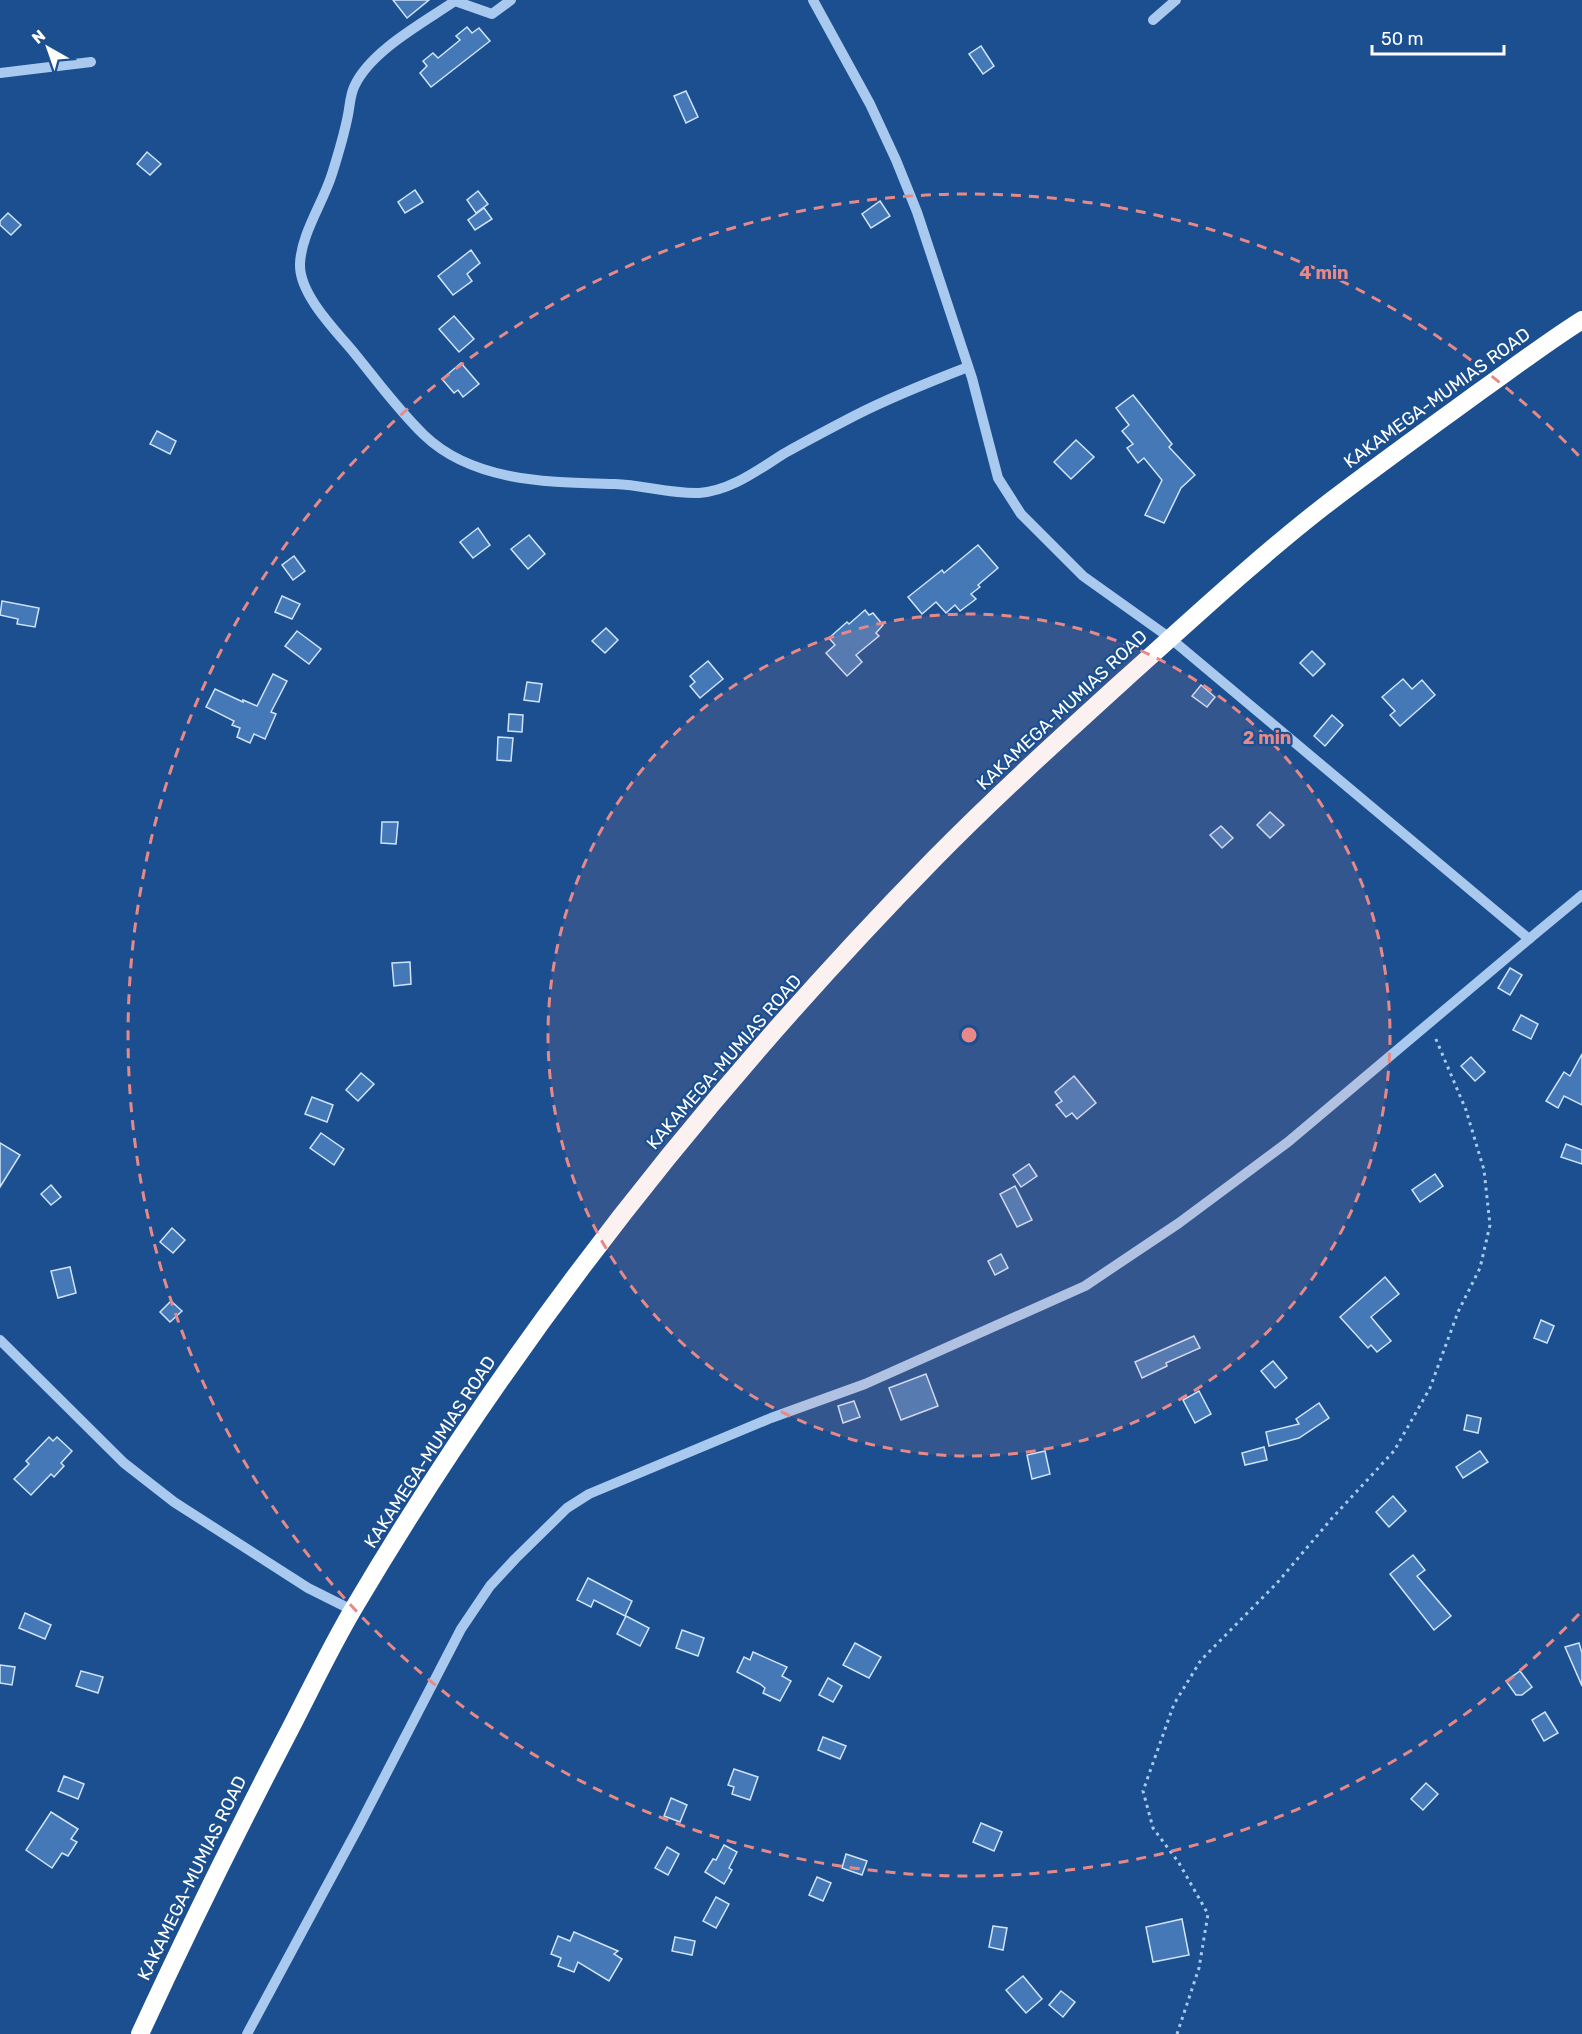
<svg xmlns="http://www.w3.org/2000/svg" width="1582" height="2034" viewBox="0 0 1582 2034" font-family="Rubik,sans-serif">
  <rect width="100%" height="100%" fill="#1b4f8f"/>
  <g fill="#4478b7" stroke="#cfe3fa" stroke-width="1.5">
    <polygon points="393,0 429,0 407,18"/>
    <polygon points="467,27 472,33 479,28 490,41 431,87 420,73 427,66 423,61 433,53 438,58 460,40 456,36"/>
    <polygon points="981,46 994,66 983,74 969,54"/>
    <polygon points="686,91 698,117 686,123 674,96"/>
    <polygon points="147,152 161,164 150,175 137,164"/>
    <polygon points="415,190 423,202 405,213 398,202"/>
    <polygon points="478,191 488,204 476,213 467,200"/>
    <polygon points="880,201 890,216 871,228 862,214"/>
    <polygon points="484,208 492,219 475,230 468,220"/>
    <polygon points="8,213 21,225 11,235 0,225 0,221"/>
    <polygon points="471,250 480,263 467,274 472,281 453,295 438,276"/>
    <polygon points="454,316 474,339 459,352 439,329"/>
    <polygon points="461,363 479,384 463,397 458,390 454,393 442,379"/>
    <polygon points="1133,395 1172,444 1169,447 1195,475 1181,488 1164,523 1145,515 1162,480 1144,458 1138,463 1127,448 1133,444 1122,431 1129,425 1116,408"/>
    <polygon points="157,431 176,441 170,454 150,444"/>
    <polygon points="1076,440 1094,457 1071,479 1054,462"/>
    <polygon points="478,528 490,545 473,558 460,542"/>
    <polygon points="529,535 545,554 528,569 511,549"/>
    <polygon points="978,545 998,568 978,585 980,587 971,594 976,599 960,611 955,605 946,613 936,602 922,614 908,597 942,570 944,573"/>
    <polygon points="294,556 305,571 293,580 282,565"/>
    <polygon points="282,596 300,604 292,619 275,612"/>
    <polygon points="2,601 39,608 35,627 17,624 18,619 0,615"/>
    <polygon points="865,610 869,615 873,613 883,625 876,633 879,636 856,655 862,662 847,676 826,653 835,645 829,638 847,622 849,624"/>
    <polygon points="606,628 618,640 605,653 592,641"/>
    <polygon points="297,631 321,649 309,664 285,646"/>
    <polygon points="1312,651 1325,664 1313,676 1300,663"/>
    <polygon points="708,661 723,679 700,698 690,686 695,682 690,676"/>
    <polygon points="273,674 287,681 271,712 276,714 265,739 254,734 250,743 237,737 240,728 232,725 234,721 206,707 215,689 243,702 243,700 257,706"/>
    <polygon points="1403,679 1412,689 1422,680 1435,695 1400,726 1390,715 1395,711 1382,697"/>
    <polygon points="527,682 542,684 539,702 524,700"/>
    <polygon points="1201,685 1215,697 1207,707 1192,696"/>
    <polygon points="509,714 523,715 522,732 508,731"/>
    <polygon points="1332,715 1343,725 1325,746 1314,736"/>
    <polygon points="498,737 513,738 511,761 497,760"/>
    <polygon points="1270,812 1284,825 1270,838 1257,825"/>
    <polygon points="382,822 398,822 396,844 381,843"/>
    <polygon points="1221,826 1233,838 1222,848 1210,835"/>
    <polygon points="410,962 411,984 394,986 392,963"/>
    <polygon points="1510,968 1522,975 1510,995 1498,988"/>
    <polygon points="1521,1015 1538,1024 1531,1039 1513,1030"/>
    <polygon points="1582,1054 1582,1105 1564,1096 1558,1108 1546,1101 1564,1072 1570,1076"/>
    <polygon points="1471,1057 1485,1072 1475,1081 1461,1066"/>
    <polygon points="361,1073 374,1084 358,1101 346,1090"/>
    <polygon points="1074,1076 1096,1103 1077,1119 1072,1113 1066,1117 1056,1105 1062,1101 1055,1092"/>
    <polygon points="312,1097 333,1105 327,1122 305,1114"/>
    <polygon points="321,1133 344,1149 334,1165 310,1148"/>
    <polygon points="0,1143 20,1155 0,1187"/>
    <polygon points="1566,1144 1582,1150 1582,1164 1561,1157"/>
    <polygon points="1029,1164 1037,1176 1021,1187 1013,1175"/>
    <polygon points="1435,1174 1443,1186 1420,1202 1412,1190"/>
    <polygon points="51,1185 61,1197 51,1205 41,1194"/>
    <polygon points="1015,1186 1032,1220 1017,1227 1000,1194"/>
    <polygon points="172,1228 185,1240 173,1253 160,1242"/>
    <polygon points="1001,1254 1008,1268 995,1275 988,1261"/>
    <polygon points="70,1267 76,1293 58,1298 51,1271"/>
    <polygon points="1385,1277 1399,1294 1371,1317 1391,1341 1377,1352 1371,1345 1368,1348 1340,1317"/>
    <polygon points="171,1301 182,1311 170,1322 160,1312"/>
    <polygon points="1541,1320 1554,1326 1547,1343 1534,1338"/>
    <polygon points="1194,1336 1200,1348 1166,1363 1167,1366 1142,1378 1135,1362"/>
    <polygon points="1273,1361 1287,1378 1275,1388 1261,1371"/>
    <polygon points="926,1374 938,1406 901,1420 889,1388"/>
    <polygon points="1199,1391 1211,1414 1195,1423 1183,1400"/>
    <polygon points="854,1401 860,1417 843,1423 838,1406"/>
    <polygon points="1319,1403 1329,1418 1299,1438 1269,1446 1266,1432 1299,1424 1296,1419"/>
    <polygon points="1467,1415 1481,1418 1478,1433 1464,1430"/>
    <polygon points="49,1437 53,1441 57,1437 72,1451 61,1463 64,1466 54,1477 51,1474 31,1495 14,1479 29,1464 26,1461"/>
    <polygon points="1264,1447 1267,1460 1245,1465 1242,1453"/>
    <polygon points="1045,1451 1050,1474 1032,1479 1027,1455"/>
    <polygon points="1480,1451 1488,1462 1463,1478 1456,1467"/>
    <polygon points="1393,1496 1406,1511 1389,1527 1376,1512"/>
    <polygon points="1413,1555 1425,1570 1417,1576 1451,1616 1434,1630 1390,1574"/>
    <polygon points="588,1578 632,1601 625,1616 594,1600 591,1607 577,1600"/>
    <polygon points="25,1613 51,1625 45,1639 19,1628"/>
    <polygon points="626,1616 649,1628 640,1646 617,1634"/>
    <polygon points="682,1630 704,1638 698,1656 676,1648"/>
    <polygon points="855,1643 881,1657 869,1678 843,1665"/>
    <polygon points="1579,1643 1582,1653 1582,1686 1565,1647"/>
    <polygon points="753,1652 787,1667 782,1676 791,1681 780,1701 763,1693 765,1688 760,1684 737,1672 744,1657 750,1660"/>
    <polygon points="0,1665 15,1667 12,1685 0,1683"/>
    <polygon points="81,1671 103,1677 98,1693 76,1686"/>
    <polygon points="1520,1671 1532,1687 1522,1695 1516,1695 1506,1681"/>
    <polygon points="828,1678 842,1686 833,1702 819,1695"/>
    <polygon points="1545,1712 1558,1733 1544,1741 1532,1720"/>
    <polygon points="823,1737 846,1746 840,1759 818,1750"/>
    <polygon points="734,1769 758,1777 750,1800 732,1794 734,1787 728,1785"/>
    <polygon points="64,1776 84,1784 78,1799 58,1791"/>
    <polygon points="1426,1783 1438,1794 1423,1810 1411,1799"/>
    <polygon points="671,1798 687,1805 680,1822 664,1816"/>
    <polygon points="51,1812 78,1829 71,1839 77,1842 68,1856 62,1853 52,1868 26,1850"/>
    <polygon points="981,1823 1002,1832 994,1851 973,1842"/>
    <polygon points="724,1845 737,1852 729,1868 732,1870 724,1884 705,1872 713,1859 716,1860"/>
    <polygon points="667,1847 679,1854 668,1875 655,1868"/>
    <polygon points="846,1854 867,1861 862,1875 842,1868"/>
    <polygon points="817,1877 831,1883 823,1901 809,1895"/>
    <polygon points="716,1897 729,1904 716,1928 703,1921"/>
    <polygon points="1182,1919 1189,1955 1153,1962 1146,1927"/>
    <polygon points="993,1926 1007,1928 1003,1950 989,1947"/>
    <polygon points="574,1932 618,1951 614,1954 622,1959 609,1981 578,1962 574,1972 558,1966 561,1958 551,1954 558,1936 570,1941"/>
    <polygon points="675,1937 695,1941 692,1955 672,1951"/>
    <polygon points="1023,1976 1042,1999 1026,2013 1006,1990"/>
    <polygon points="1061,1991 1075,2002 1063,2017 1049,2005"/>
  </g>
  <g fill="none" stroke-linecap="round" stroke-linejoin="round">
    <polyline stroke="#a9c9ee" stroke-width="3" stroke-dasharray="3 4.5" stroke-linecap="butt" points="1177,2034 1199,1968 1208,1914 1179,1863 1153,1828 1143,1791 1174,1704 1201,1660 1277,1583 1333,1517 1394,1451 1430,1388 1458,1312 1480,1268 1490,1225 1484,1170 1466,1110 1435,1037"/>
    <g stroke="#a9c9ee" stroke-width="10">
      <path d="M 511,0 L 492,14 L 455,1 C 423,23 370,51 354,87 C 350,96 350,105 348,115 C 344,135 338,155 332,174 C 323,203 301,234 300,264 C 299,293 333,328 351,349 C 375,378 397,409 424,435 C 474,483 551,482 615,484 C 643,485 671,494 699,493 C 731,491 759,469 785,453 C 808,440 831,428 854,416 C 891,397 929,382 968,367"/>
      <polyline points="813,0 870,104 896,160 917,212 972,378 998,478 1021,514 1083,576 1170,638 1529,939 1582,895"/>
      <polyline points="1153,20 1176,0"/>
      <polyline points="0,73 91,62"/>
      <polyline points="0,1340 124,1463 174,1502 308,1588 352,1610"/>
      <polyline points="247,2034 359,1826 461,1629 490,1586 515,1559 567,1508 589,1494 771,1418 865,1384 1085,1286 1179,1223 1288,1142 1529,939"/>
    </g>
    <path stroke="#fff" stroke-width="18" d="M 140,2034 C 186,1934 235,1835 286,1737 C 309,1693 330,1648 355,1606 C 515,1335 714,1084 934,859 C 995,797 1060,738 1125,679 C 1190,621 1254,561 1323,507 C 1374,468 1427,430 1479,392 C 1513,368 1547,342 1582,320"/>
  </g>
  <circle cx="969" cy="1035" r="421" fill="#e88989" fill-opacity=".12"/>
  <g fill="none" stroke="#e88989" stroke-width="3" stroke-dasharray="10 8">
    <circle cx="969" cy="1035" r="421"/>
    <path d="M1579 1614A841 841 0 1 1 1579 456"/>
  </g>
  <g text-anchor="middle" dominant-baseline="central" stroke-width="4.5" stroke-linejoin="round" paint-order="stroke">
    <g font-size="18" fill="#fff" stroke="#1b4f8f">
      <text transform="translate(1437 398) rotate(-36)">KAKAMEGA-MUMIAS ROAD</text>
      <text transform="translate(1062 710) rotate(-43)">KAKAMEGA-MUMIAS ROAD</text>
      <text transform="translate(724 1062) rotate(-49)">KAKAMEGA-MUMIAS ROAD</text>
      <text transform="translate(430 1452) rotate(-57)">KAKAMEGA-MUMIAS ROAD</text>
      <text transform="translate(192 1878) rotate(-64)">KAKAMEGA-MUMIAS ROAD</text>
    </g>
  </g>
  <circle cx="969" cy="1035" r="9" fill="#e88989" stroke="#1b4f8f" stroke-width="3"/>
  <g font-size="18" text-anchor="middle" font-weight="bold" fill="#e88989" stroke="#1b4f8f" stroke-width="4.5" stroke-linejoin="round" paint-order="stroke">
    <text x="1324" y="279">4 min</text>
    <text x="1267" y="744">2 min</text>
  </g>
  <g transform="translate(48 48) rotate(320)" stroke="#1b4f8f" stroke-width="4.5" paint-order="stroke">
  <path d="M0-4.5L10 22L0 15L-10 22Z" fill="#ffffff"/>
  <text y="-9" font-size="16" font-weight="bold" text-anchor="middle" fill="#ffffff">N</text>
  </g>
  <path d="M1372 45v9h132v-9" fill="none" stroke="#ffffff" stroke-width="3"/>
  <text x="1381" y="45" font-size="18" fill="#ffffff" stroke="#1b4f8f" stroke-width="4.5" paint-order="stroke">50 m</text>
</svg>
